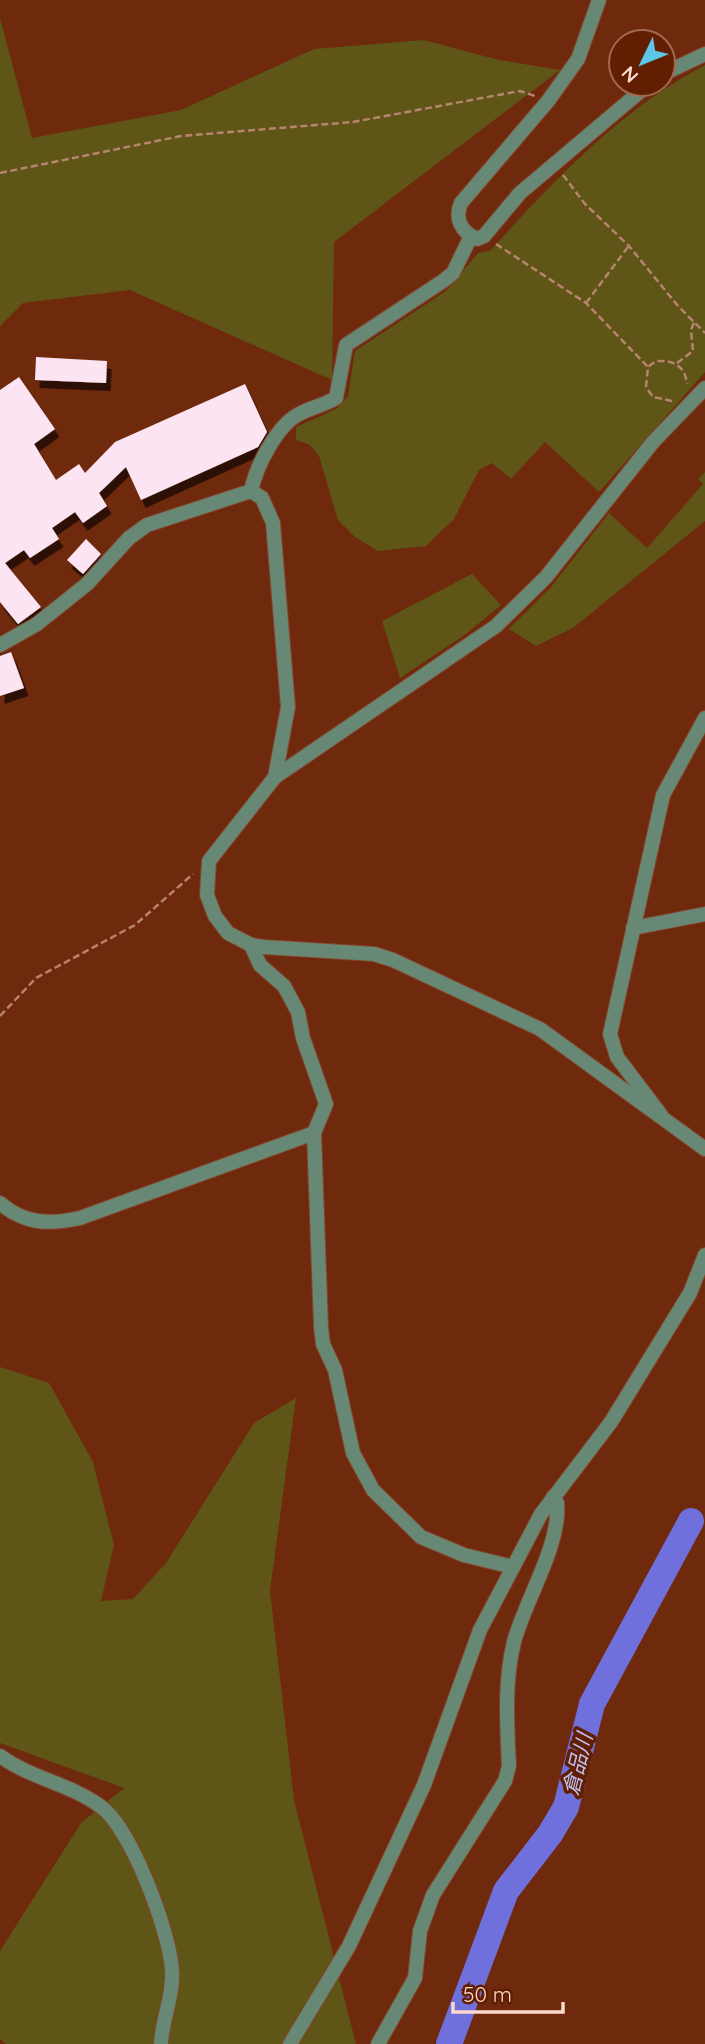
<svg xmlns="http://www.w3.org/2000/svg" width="705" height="2044" viewBox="0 0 705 2044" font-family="Quicksand,'Noto Sans JP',sans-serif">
  <defs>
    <filter id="shadow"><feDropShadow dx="4.5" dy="8" stdDeviation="0" flood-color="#0009"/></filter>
  </defs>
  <rect width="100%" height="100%" fill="#6f290c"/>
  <g fill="#5e5517">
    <polygon points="0,18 32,138 181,110 314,49 424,40 499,60 560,70 334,242 332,380 130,290 23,303 0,326"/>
    <path d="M 705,65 L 705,372 L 599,492 L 545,442 L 511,479 L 492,463 L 479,470 L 454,519 L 426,546 L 378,551 L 355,537 L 338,520 L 319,456 L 310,445 L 296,440 L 296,427 L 336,409 L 348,396 L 355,351 L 446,291 L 478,253 L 490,251 C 553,181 620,110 705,65 Z"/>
    <polygon points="705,472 705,521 573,628 536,646 509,629 551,587 609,513 647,548 703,484 698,479"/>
    <polygon points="472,574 501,605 466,634 400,678 382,621"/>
    <polygon points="0,1367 49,1383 93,1462 114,1545 101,1601 133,1599 166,1563 254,1423 296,1398 270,1591 294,1800 356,2044 6,2044 0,2039 0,1951 81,1823 124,1788 0,1743"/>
  </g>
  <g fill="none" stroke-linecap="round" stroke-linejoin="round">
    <polyline stroke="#7070dc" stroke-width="26" points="449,2044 506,1891 550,1834 566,1807 592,1704 691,1521"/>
  </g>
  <g fill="#fce4f3" filter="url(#shadow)">
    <polygon points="36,357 107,361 106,383 35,380"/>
    <polygon points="19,377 55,429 34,444 56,480 79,464 85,473 115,442 245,384 267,432 258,447 141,500 126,467 99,493 107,506 83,523 75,512 52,528 59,539 30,558 24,550 5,563 41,607 18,624 0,602 0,390"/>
    <polygon points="86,539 101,554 83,574 67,560"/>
    <polygon points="11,652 24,688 0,696 0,656"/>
  </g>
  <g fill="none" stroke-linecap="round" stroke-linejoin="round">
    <g stroke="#85452b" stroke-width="16">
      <g id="minor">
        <path d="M 599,0 L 578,59 L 548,101 L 461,203 C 454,219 462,232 477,239 L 484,236 L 520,193 L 649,84"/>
        <polyline points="663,74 705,54"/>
        <path d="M 251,491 C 256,467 277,424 301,413 C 313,407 324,405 336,398 L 346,345 L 443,281 L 453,273 L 471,236"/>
        <polyline points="0,645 37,624 87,584 129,538 147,525 251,491 262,498 273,523 288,707 275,777"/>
        <polyline points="633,928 705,914"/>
        <polyline points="251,945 260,965 284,986 298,1012 303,1038 326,1104 314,1133 321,1327 323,1344 335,1370 353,1453 373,1490 421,1537 464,1555 513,1567"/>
        <polyline points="661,1115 617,1057 610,1034 663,795 705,718"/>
        <path d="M 0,1203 C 24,1224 49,1225 80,1218 L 314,1133"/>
        <path d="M 378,2044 L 415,1978 L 420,1931 L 433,1895 L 505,1781 L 509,1766 C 507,1725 504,1682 514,1642 C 525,1600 561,1545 557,1503 L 553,1497"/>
      </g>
    </g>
    <g stroke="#85452b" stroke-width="16">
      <g id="tertiary">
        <polyline points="705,388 653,442 546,577 496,626 275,777 209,861 207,895 215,916 228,933 251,945 264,947 374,954 393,960 540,1029 705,1149"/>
        <path d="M 0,1756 C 30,1778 70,1784 100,1806 C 131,1827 170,1933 172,1970 C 174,1995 162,2019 161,2044"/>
        <polyline points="290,2044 349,1946 424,1785 480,1630 541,1514 611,1422 690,1293 705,1255"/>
      </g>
    </g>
    <g stroke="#b88470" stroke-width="2.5" stroke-dasharray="7 3.5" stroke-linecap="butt">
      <polyline points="0,173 181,136 353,122 520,91 535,96"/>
      <polyline points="563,175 585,204 629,246 678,306 705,333"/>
      <polyline points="496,244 586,303 648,367"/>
      <polyline points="586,303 628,247"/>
      <polyline points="677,363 693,351 691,330 695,320"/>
      <path d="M 672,401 L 653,397 L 646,387 L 648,367 L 656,361 C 674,360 685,366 687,384"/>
      <polyline points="0,1016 36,978 135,925 193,874"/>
    </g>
    <use href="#minor" stroke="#668875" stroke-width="14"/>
    <use href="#tertiary" stroke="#668875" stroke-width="14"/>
  </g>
  <g text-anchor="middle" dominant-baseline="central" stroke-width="7" stroke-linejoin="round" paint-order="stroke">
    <g font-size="21" font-style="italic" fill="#bec3f9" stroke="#621e00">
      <text transform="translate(577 1764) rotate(-76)">倉品川</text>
    </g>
  </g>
  <g transform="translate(642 63) rotate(227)"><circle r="33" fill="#621e00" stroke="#9f6952" stroke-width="2"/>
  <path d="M0-5L12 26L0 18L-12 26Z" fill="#5cc7e8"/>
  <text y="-10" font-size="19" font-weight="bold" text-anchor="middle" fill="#fbd9cc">N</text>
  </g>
  <path d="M453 2002v10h110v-10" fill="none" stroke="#fbd9cc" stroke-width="3.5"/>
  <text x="463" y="2002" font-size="21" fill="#fbd9cc" stroke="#621e00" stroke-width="5" paint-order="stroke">50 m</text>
</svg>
